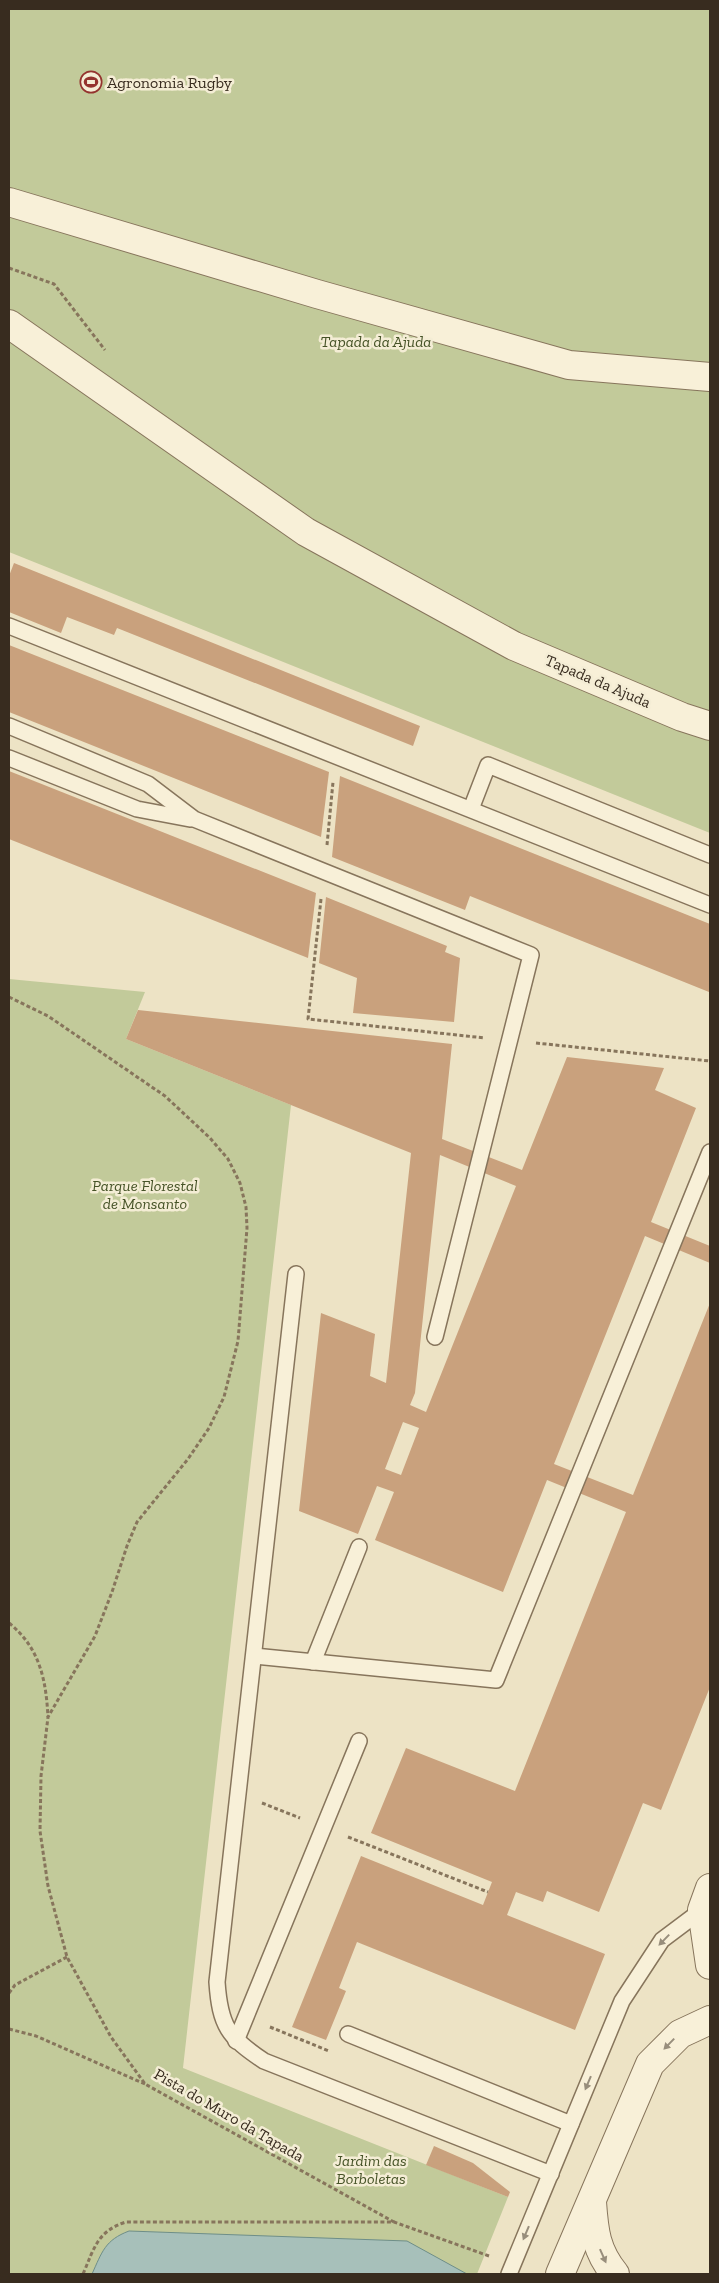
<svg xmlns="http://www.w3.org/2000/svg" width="719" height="2283" viewBox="0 0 719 2283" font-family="'Zilla Slab',serif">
  <rect width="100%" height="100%" fill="#ede3c5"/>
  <g fill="#c2ca9a">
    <polygon points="9,9 710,9 710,833 9,552"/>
    <polygon points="9,979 145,992 126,1039 291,1105 183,2068 508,2197 477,2274 9,2274"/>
  </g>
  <path fill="#a7c0ba" stroke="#6e8e88" d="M 129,2231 L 407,2241 L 467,2274 L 92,2274 C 102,2252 105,2240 129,2231 Z"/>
  <g fill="#c9a17d" fill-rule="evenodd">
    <polygon points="14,563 420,726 413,746 117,628 114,635 67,617 61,633 9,612 9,576"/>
    <polygon points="9,645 329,772 321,837 9,712"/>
    <polygon points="9,771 316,893 308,958 9,839"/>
    <polygon points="340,776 710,924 709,992 470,896 465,910 332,857"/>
    <polygon points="326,897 447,946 445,952 460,958 454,1022 353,1013 357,978 319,963"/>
    <path d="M 138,1010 L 452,1044 L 442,1139 L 522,1170 L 567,1057 L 664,1068 L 655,1090 L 696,1108 L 651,1222 L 710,1246 L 710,1263 L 645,1236 L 554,1464 L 633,1495 L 710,1303 L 710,1687 L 661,1810 L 643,1803 L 599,1912 L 547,1891 L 543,1902 L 516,1892 L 507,1915 L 605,1954 L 575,2030 L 357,1942 L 339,1988 L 346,1991 L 326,2040 L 292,2027 L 361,1856 L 483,1905 L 492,1882 L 371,1833 L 406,1748 L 515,1791 L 626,1512 L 547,1480 L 503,1592 L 375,1540 L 394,1492 L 377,1486 L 358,1534 L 299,1511 L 321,1313 L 375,1334 L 370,1376 L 386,1383 L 411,1153 L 126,1039 ZM 440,1155 L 516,1186 L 426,1412 L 410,1405 L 415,1393 ZM 403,1422 L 419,1428 L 401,1475 L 385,1469 Z"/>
    <polygon points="434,2146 473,2163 510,2192 508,2197 426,2165"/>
  </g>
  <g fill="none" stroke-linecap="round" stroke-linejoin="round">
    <g stroke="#87755c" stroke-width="18">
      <g id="lane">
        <polyline points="9,626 710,905"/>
        <polyline points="9,726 148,784 194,819 531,955 435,1337"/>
        <polyline points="9,758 137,809 190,819"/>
        <polyline points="471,809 488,765 710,855"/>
        <path d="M 296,1274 L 217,1982 C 220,2026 228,2037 264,2061 L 551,2174"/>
        <polyline points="254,1656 496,1680 710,1152"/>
        <polyline points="313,1662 359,1547"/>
        <polyline points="348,2034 571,2124"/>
        <polyline points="236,2041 359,1741"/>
        <polyline points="509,2274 622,2001 662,1940 702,1910"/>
      </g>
    </g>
    <g stroke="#87755c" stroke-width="30">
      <g id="street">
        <polyline points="9,202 317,294 569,365 710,377"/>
        <polyline points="9,324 306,532 514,646 682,717 710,726"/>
        <polyline points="710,1888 702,1910 710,1965"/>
        <path d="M 592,2202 C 594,2231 596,2251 615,2274"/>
        <polyline points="560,2274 650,2064 680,2034 710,2020"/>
      </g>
    </g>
    <g stroke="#87755c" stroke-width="3" stroke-dasharray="4 2.5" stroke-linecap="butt">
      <polyline points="9,268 54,284 105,350"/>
      <polyline points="327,845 333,782"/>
      <polyline points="321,899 308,1019 485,1038"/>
      <polyline points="9,997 48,1016 165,1096 210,1138 228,1159 240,1183 246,1207 247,1228 238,1341 224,1397 209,1428 188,1459 137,1522 127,1546 112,1592 95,1636 48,1717 41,1776 40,1831 48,1886 67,1957 111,2037 145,2084 394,2222"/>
      <polyline points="536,1043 710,1061"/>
      <path d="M 9,1623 C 40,1648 46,1680 48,1717"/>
      <polyline points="262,1803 300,1818"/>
      <polyline points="348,1837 488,1892"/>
      <polyline points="9,1993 15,1985 67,1957"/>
      <polyline points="270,2027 329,2051"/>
      <polyline points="9,2029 36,2036 145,2084"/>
      <path d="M 83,2274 C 94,2249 97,2231 126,2222 L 394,2222 L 489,2256"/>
    </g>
    <use href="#lane" stroke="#f8f0d8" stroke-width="15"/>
    <use href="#street" stroke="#f8f0d8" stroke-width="28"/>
  </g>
  <defs><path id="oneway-solid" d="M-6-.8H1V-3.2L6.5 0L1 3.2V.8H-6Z" transform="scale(1.25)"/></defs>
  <g fill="#988e7c">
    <use href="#oneway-solid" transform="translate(664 1940) rotate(134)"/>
    <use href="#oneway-solid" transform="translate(669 2044) rotate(134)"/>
    <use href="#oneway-solid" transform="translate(588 2083) rotate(113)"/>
    <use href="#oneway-solid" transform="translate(526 2233) rotate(113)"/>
    <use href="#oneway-solid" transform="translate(603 2256) rotate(66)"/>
  </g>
  <defs>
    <g id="stadium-ring" transform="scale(1.125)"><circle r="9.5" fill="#f4edd5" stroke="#94332e" stroke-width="1.5"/><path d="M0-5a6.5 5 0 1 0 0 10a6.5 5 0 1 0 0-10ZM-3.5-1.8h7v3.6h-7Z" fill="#94332e"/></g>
  </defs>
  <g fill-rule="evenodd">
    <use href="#stadium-ring" x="91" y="82"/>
  </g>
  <g text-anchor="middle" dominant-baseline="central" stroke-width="5" stroke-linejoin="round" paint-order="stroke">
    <g font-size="16" fill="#382c1f" stroke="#f4edd5" text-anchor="start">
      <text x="107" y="82">Agronomia Rugby</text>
    </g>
    <g font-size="16" font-style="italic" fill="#465327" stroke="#f4edd5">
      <text x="376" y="341">Tapada da Ajuda</text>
      <text x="145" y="1185">Parque Florestal<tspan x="145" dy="18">de Monsanto</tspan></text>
      <text x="371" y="2160">Jardim das<tspan x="371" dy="18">Borboletas</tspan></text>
    </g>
    <g font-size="16" fill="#382c1f" stroke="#f4edd5">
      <text transform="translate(598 681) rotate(23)">Tapada da Ajuda</text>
      <text transform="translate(229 2115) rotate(30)">Pista do Muro da Tapada</text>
    </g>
  </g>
  <rect width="719" height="2283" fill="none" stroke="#382c1f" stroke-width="20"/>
</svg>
